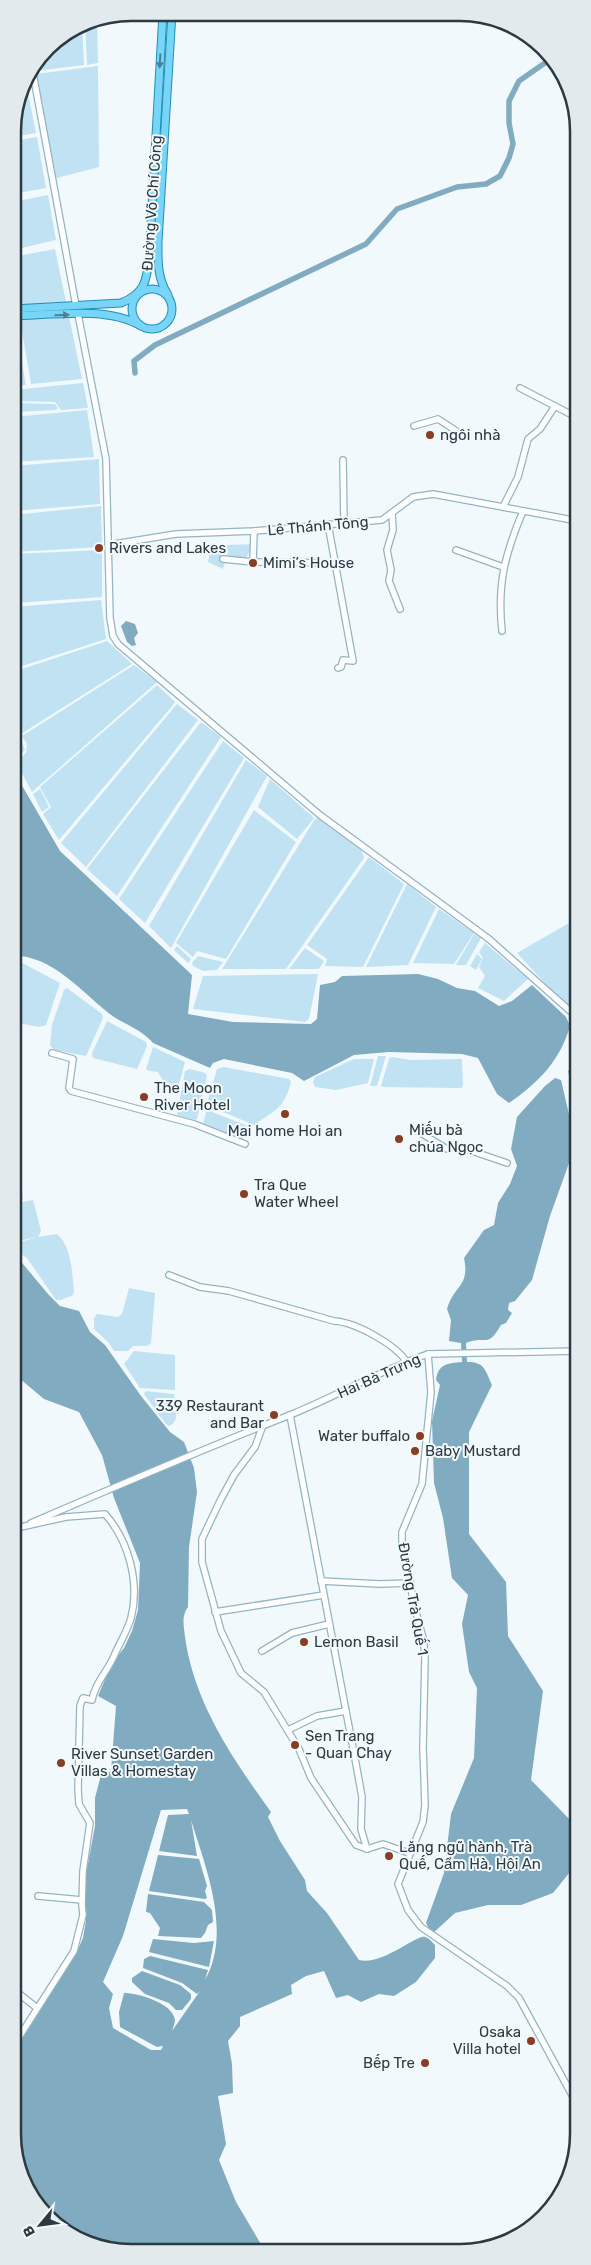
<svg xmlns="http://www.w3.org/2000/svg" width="591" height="2265" viewBox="0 0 591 2265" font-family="Rubik,sans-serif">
  <rect width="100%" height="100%" fill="#f2f9fd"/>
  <g fill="#c0e2f3">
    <polygon points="97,19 98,63 87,65 85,22"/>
    <polygon points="82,24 84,65 36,71 35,64 47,47"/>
    <polygon points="98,66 99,167 53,179 36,74"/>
    <polygon points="25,78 36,133 13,137 13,123"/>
    <polygon points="37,137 46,188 13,194 13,141"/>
    <polygon points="48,195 56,240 13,250 13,202"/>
    <polygon points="55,249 82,379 31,384 13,278 13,257"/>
    <polygon points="13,314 26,385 13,386"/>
    <polygon points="83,383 88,408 61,410 55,402 13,401 13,390"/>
    <polygon points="13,403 55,404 58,408 56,410 13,412"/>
    <polygon points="87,410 94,457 13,462 13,417"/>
    <polygon points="99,459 100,504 13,511 13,466"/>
    <polygon points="101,506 102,547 13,552 13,515"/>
    <polygon points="254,544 246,558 228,556 227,545"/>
    <polygon points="102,550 102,597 15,603 13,589 13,554"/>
    <polygon points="210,552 227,555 223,569 208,562"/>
    <polygon points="101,600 106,639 13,669 13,607"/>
    <polygon points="107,641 132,664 13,739 13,672"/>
    <polygon points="134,665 157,682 32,792 16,762 26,753 27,744 22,736"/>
    <polygon points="157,685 175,702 173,705 59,840 43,814 51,807 40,787"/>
    <polygon points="177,704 198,720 86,867 61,843"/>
    <polygon points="201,722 221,737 117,896 87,869"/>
    <polygon points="17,739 21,740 25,750 15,759 13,742"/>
    <polygon points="223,741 244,758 145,923 119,899"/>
    <polygon points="246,760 267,776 171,948 149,926"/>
    <polygon points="270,779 314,818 297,839 258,807"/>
    <polygon points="40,789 49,807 42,812 33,794"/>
    <polygon points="254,810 296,842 226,959 197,951 193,957 176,943"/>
    <polygon points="318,818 361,850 364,858 286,969 222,969 315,819"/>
    <polygon points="369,857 404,884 363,967 325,966 327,959 307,945"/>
    <polygon points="407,884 436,907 408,965 366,967"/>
    <polygon points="439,909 474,933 454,964 413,963"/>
    <polygon points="578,921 578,1014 553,992 517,953 569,923"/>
    <polygon points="474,934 481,938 466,965 456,965"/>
    <polygon points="485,943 528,979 504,1001 478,988 485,976 479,967 483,958 479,952"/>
    <polygon points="177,946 191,959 188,963 174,950"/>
    <polygon points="305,948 324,961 319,969 289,969"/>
    <polygon points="477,954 482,959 476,970 470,966"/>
    <polygon points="198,956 223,962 217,970 203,971 193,966 192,963"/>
    <polygon points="13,958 60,983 46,1025 39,1027 13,1022"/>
    <polygon points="318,974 309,1019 305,1022 193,1009 203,976"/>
    <polygon points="67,988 102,1014 103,1018 86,1056 54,1050 50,1045 52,1025 64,990"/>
    <polygon points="107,1021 146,1042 147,1046 137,1069 93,1058 92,1053"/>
    <polygon points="153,1047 185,1062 179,1084 177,1086 165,1084 158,1072 149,1071 146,1069"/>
    <polygon points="378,1056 386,1056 377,1086 370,1086"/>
    <polygon points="392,1057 411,1060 462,1059 463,1085 462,1088 455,1088 384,1087 381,1086 389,1059"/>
    <polygon points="354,1059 374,1059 368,1083 336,1090 315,1087 313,1082 315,1077"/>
    <path d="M 224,1067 L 289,1079 L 291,1082 C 284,1109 276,1109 254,1125 L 209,1106 L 208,1100 L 217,1069 Z"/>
    <polygon points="190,1069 205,1073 207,1076 197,1119 194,1120 177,1115 185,1071"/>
    <polygon points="207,1110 253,1128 243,1139 203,1123"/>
    <polygon points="13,1173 19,1175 23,1199 13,1201"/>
    <path d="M 33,1200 L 41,1231 L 38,1237 L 57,1234 C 72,1247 72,1273 74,1292 L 73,1295 L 61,1300 L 56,1300 L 27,1258 L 13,1249 L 13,1244 L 38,1237 L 13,1242 L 13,1204 Z"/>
    <polygon points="129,1288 155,1293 151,1343 147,1346 133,1346 128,1351 114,1351 109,1343 94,1329 94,1318 97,1314 118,1317 122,1314"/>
    <polygon points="134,1351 175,1355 175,1390 140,1388 124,1364"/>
    <path d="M 146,1391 L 174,1394 C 175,1405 181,1422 169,1426 L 166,1424 L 144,1394 Z"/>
  </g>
  <g fill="#81abc0" fill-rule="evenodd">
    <polygon points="126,621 135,624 138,633 134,638 136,645 132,646 127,642 121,626"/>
    <path d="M 13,770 L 60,851 L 192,975 L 188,1014 L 233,1022 L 311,1024 L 317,1019 L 320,985 L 335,982 L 342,976 L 418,974 L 438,979 L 457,988 L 475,991 L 499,1006 L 512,1001 L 532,985 L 566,1017 L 570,1026 C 560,1061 538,1083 509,1103 L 497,1094 L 478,1058 L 462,1054 L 389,1052 L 354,1055 L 304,1081 L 292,1073 L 224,1059 L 213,1063 L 210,1068 L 153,1043 C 143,1031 127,1025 114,1017 C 85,996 58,960 20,956 L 13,946 Z"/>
    <polygon points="578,1065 578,1113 568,1071 572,1067"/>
    <path d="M 555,1078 L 561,1080 L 575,1140 L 573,1152 L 550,1216 L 532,1280 L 515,1301 L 509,1303 L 508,1310 L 512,1313 L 506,1323 L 501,1325 C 487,1349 487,1335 466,1343 L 467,1362 C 485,1362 485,1370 492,1385 L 469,1432 L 469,1534 L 506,1582 L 508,1636 L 543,1691 L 531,1780 L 578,1828 L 578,1862 L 553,1893 L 521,1905 L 488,1905 L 455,1913 L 432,1934 L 426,1923 L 444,1873 L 451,1814 L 474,1758 L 477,1688 L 469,1672 L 462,1624 L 468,1595 L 452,1578 L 443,1518 L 434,1483 L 432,1421 L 440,1385 L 436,1380 C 438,1364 448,1363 462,1362 L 461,1343 L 449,1341 L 451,1320 L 447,1309 C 454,1285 470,1287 464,1258 L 484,1230 L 494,1225 L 498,1203 L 510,1184 L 517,1166 L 511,1149 L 517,1117 L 545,1086 Z"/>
    <path d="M 13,1252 L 48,1294 L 60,1306 L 79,1311 L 90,1332 L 105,1345 L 141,1396 L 170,1432 L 184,1442 L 194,1468 L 197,1492 L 189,1547 L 188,1607 C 181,1616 184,1626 185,1637 C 194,1703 233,1759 271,1812 L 268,1817 L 280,1841 L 305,1880 L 307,1891 L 327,1913 L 359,1960 C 382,1966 417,1934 425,1937 C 429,1938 432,1942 435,1945 L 435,1958 L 416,1982 L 394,1996 L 379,1994 L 361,2002 L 348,1995 L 336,1998 L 324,1971 L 306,1976 L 291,1985 L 292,1994 L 240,2017 L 240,2026 L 228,2041 L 232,2064 L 233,2093 L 218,2096 L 226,2144 L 219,2160 L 236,2202 L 265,2251 L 108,2250 L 42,2212 L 14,2150 L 14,2047 L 77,1952 L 83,1938 L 86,1920 L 84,1885 L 95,1826 L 95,1798 L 101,1775 L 105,1775 L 111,1771 L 116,1706 L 98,1696 L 112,1663 L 124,1648 L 132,1631 L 138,1610 L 140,1563 L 114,1498 L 102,1455 L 79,1412 L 44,1399 L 13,1373 ZM 187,1809 L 189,1814 L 168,1815 L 159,1851 L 197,1856 L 191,1820 C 206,1868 232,1932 205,1980 L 208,1970 L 150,1956 L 144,1959 L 143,1968 L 182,1983 L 197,1994 L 200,1991 L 172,2031 C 173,2028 175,2023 175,2020 C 173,2003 138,1993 124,1993 L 119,2012 L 120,2027 L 157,2047 L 163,2046 L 161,2050 L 151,2050 L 113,2028 L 109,2008 L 113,1994 L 103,1982 L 123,1936 L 161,1810 Z"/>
    <polygon points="158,1855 199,1859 207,1886 205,1891 207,1898 205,1899 149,1891"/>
    <polygon points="148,1894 204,1902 212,1910 213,1922 208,1925 205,1933 201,1938 158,1936 160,1928 150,1913 146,1912"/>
    <polygon points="153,1939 194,1943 214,1941 209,1967 149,1952"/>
    <polygon points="142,1971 180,1985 191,1994 191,1999 182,2010 176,2010 169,2003 145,1994 132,1982 132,1978"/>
  </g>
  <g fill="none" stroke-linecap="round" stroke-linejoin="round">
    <polyline stroke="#81abc0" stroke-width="5.5" points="135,373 134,361 155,345 366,244 397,209 457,187 486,184 500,176 509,158 513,144 509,123 509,101 519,81 552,58"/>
    <g stroke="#93b4c4" stroke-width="8">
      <g id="minor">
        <polyline points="549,53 546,55 552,59"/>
        <polyline points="32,68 76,306"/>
        <polyline points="78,314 106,459 110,618 113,636 118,644 320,815 489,939 578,1018"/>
        <polyline points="520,388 578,418"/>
        <polyline points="414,426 438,419 461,434"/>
        <polyline points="343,460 344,523"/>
        <polyline points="503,507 518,477 528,439 540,429 555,406"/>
        <polyline points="392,513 393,530 387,550 391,570 389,581 400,609"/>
        <polyline points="328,524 353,661 343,660 341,667 338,668"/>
        <polyline points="108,545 176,534 254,531 382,520 413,497 433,494 578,521"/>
        <polyline points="456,550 503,567"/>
        <polyline points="223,559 253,562 336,563"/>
        <polyline points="253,562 254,531"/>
        <path d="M 502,631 C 497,584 505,554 523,511"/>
        <polyline points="52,1053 73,1059 69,1088 71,1091 194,1124 245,1144"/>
        <polyline points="416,1130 447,1149 460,1147 507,1163"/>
        <path d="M 169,1275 L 200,1287 L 229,1291 L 334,1321 C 355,1322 395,1344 407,1362"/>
        <polyline points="428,1354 431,1392 422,1484 402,1532 402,1543 408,1566 413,1601 423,1638 425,1656 423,1748 425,1805 423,1822 398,1884 408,1910 421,1927 507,1986 519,1998 578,2106"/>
        <polyline points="290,1415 356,1764 362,1797 361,1829 367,1849"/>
        <polyline points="263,1425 255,1447 234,1475 220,1501 202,1539 202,1562 221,1631 241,1673 264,1692 299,1749 311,1778 356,1845 367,1849 383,1844 409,1853"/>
        <path d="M 31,1523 C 117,1486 203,1449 290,1415 C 337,1396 381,1370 428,1354 L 578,1351"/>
        <polyline points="321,1581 380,1584 410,1583"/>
        <polyline points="215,1612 324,1595"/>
        <polyline points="262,1651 292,1633 329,1624"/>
        <polyline points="288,1730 317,1716 346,1711"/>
        <polyline points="38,1896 82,1900"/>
        <polyline points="13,1989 37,2008"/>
        <path d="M 14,2045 L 74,1951 L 83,1915 L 82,1905 L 83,1871 L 90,1823 L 79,1804 L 78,1789 L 80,1706 L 83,1698 L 92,1700 C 95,1683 107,1672 114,1656 C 119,1644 127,1632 131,1618 C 140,1583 129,1541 105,1514 L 66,1517 L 21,1527"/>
        <polyline points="568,2086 578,2080"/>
      </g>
    </g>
    <g stroke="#228eb5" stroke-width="9">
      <g id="major">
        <circle cx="152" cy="309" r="20"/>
        <path d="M 168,295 C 157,278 158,261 158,242 L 172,13"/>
        <path d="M 13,309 L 121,303 C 144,294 147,281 149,258 L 163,13"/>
        <path d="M 13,316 C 51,315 108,306 141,326"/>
      </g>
    </g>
    <use href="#minor" stroke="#fff" stroke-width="5.5"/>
    <use href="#major" stroke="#77d6f8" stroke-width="7"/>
  </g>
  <defs><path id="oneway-solid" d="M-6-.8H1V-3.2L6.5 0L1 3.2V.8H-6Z" transform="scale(1.25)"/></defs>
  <g fill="#4e8093">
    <use href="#oneway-solid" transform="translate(160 61) rotate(93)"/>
    <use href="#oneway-solid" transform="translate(62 315) rotate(-2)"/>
  </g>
  <g fill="#873e22" stroke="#f2f9fd" stroke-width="2">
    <circle cx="430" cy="435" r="5"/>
    <circle cx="99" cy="548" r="5"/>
    <circle cx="253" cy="563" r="5"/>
    <circle cx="144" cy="1097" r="5"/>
    <circle cx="285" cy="1114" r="5"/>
    <circle cx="399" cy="1139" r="5"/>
    <circle cx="244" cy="1194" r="5"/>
    <circle cx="274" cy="1415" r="5"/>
    <circle cx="420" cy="1436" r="5"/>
    <circle cx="415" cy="1451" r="5"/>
    <circle cx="304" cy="1642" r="5"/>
    <circle cx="295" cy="1745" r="5"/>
    <circle cx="61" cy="1763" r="5"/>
    <circle cx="389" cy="1856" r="5"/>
    <circle cx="531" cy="2041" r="5"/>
    <circle cx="425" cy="2063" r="5"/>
  </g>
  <g text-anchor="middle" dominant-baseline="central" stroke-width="4" stroke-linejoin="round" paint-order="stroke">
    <g font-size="15" fill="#2c3a41" stroke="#f2f9fd">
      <text transform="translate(152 203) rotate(-86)">Đường Võ Chí Công</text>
      <text transform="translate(318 526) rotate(-5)">Lê Thánh Tông</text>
      <text transform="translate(379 1376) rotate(-24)">Hai Bà Trưng</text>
      <text transform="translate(413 1599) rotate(80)">Đường Trà Quế 1</text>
    </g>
    <g font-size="15" fill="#2c3a41" stroke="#f2f9fd" text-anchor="start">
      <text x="440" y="435">ngôi nhà</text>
      <text x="109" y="548">Rivers and Lakes</text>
      <text x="263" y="563">Mimi’s House</text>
      <text x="154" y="1088">The Moon<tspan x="154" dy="17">River Hotel</tspan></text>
      <text x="409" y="1130">Miếu bà<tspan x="409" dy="17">chúa Ngọc</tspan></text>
      <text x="285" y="1131" text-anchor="middle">Mai home Hoi an</text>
      <text x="254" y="1185">Tra Que<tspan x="254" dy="17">Water Wheel</tspan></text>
      <text x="264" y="1406" text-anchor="end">339 Restaurant<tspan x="264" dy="17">and Bar</tspan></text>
      <text x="410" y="1436" text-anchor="end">Water buffalo</text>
      <text x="425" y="1451">Baby Mustard</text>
      <text x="314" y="1642">Lemon Basil</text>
      <text x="305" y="1736">Sen Trang<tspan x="305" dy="17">- Quan Chay</tspan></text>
      <text x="71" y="1754">River Sunset Garden<tspan x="71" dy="17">Villas &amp; Homestay</tspan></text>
      <text x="399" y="1847">Lăng ngũ hành, Trà<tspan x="399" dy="17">Quế, Cẩm Hà, Hội An</tspan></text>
      <text x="521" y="2032" text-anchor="end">Osaka<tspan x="521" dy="17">Villa hotel</tspan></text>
      <text x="415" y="2063" text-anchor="end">Bếp Tre</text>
    </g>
  </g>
  <path d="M0 0H591V2265H0ZM131 21H460A110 110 0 0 1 570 131V2134A110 110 0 0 1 460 2244H131A110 110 0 0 1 21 2134V131A110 110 0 0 1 131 21Z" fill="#e2eaee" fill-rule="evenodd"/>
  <path fill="none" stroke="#2c3a41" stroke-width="2.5" d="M131 21H460A110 110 0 0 1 570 131V2134A110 110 0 0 1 460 2244H131A110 110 0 0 1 21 2134V131A110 110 0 0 1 131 21Z"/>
  <g transform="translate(40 2225) rotate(241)" stroke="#f2f9fd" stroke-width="4" paint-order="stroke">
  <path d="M0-4L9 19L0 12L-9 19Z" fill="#2c3a41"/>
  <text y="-8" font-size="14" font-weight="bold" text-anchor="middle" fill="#2c3a41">B</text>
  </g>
</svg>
